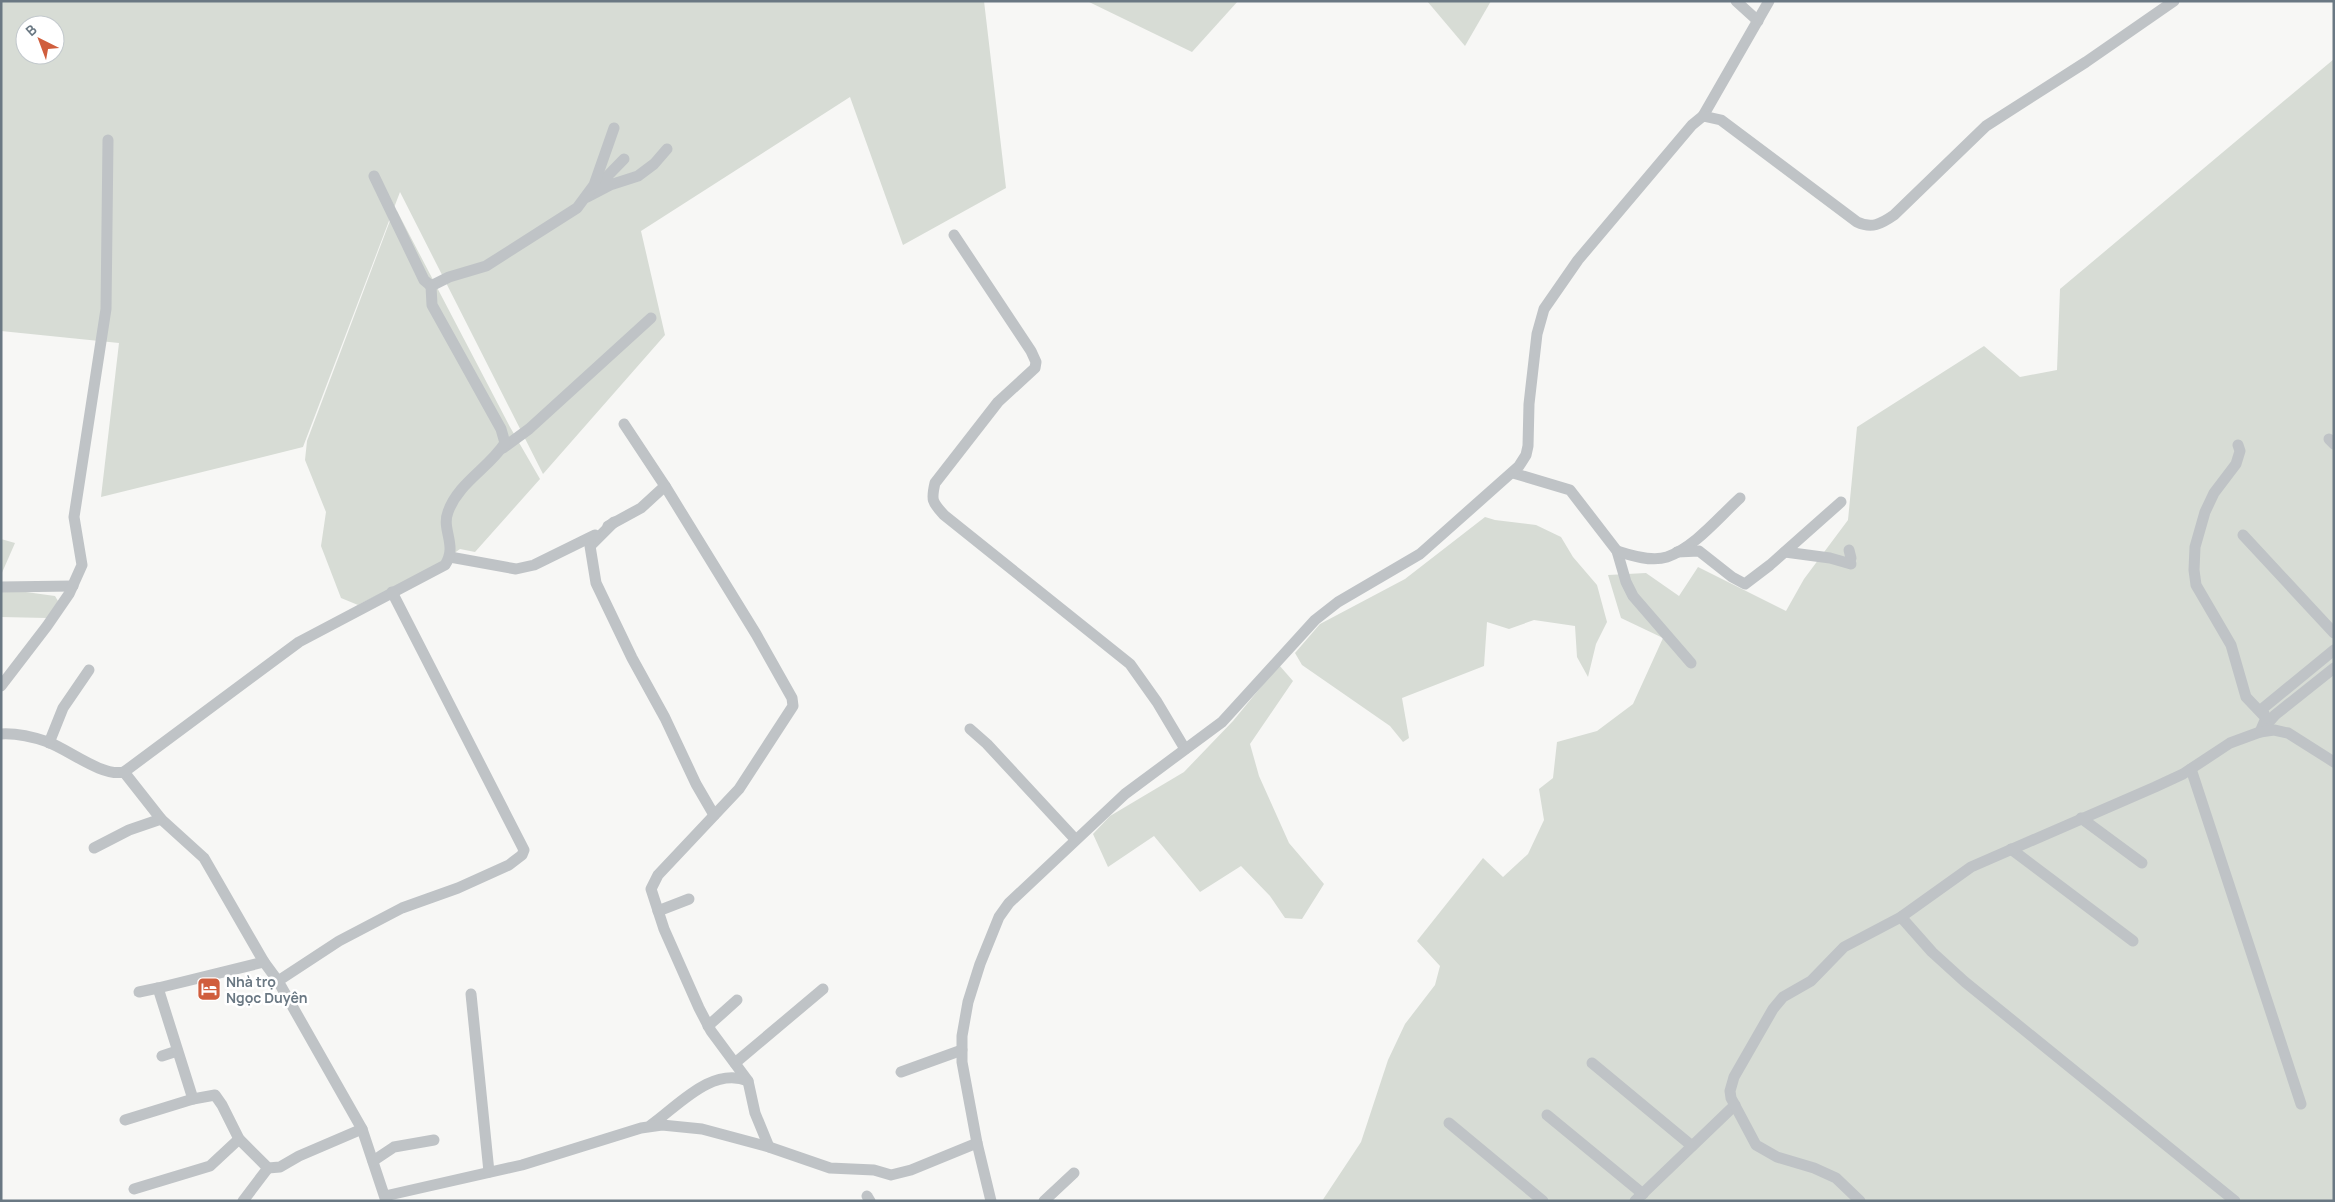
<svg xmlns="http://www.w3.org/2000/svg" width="2335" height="1202" viewBox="0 0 2335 1202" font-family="Manrope,sans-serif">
  <rect width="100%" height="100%" fill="#f7f7f5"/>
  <g fill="#d7dcd5" fill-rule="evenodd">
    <path d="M 1,1 L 984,1 L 1006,188 L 903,245 L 850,97 L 641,231 L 665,335 L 543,474 L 400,192 L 303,447 L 101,497 L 119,343 L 1,331 ZM 25,25 L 55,25 L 55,55 L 25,55 Z"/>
    <polygon points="1087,1 1238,1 1192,52"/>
    <polygon points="1427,1 1491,1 1465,46"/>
    <polygon points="2334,59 2334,1201 1322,1201 1361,1142 1388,1060 1405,1024 1435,985 1440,966 1417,941 1483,858 1503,877 1528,854 1544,820 1539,789 1553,778 1557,742 1597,731 1633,704 1663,638 1621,618 1608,575 1646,573 1679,596 1698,567 1786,611 1804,579 1848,520 1857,427 1984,346 2020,377 2057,370 2060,289"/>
    <polygon points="394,210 397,211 510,427 540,479 475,552 460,549 442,562 358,605 341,598 321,546 326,512 305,460 307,441"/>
    <polygon points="1485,517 1495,520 1536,525 1561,537 1573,557 1597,585 1607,622 1596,644 1588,677 1577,657 1575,626 1534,620 1509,629 1487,622 1484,666 1402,698 1409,738 1403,742 1390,726 1302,665 1295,653 1320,624 1405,579"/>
    <polygon points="1,539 15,543 1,575"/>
    <polygon points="1,585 4,589 55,596 58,601 47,618 1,617"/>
    <polygon points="1279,665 1293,681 1250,744 1259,776 1289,843 1324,884 1302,919 1285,918 1270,896 1241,866 1200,892 1154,836 1108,867 1093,834 1110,816 1184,772 1233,721"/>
  </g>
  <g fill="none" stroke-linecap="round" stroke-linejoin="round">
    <g stroke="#bfc3c6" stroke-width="11">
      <polyline points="1736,1 1758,21"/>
      <polyline points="1703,116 1769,1"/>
      <polyline points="624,159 587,197 610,185 638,176 654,164 667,149"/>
      <polyline points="374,176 424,280 431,286"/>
      <path d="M 954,235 L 1031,351 L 1036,362 L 1035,368 L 998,402 L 935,483 C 931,500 932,502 944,515 L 1130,664 L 1157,702 L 1185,749"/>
      <polyline points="2329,439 2334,444"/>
      <polyline points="2238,445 2240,451 2236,464 2214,493 2205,512 2195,547 2194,570 2196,585 2231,645 2246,697 2266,718 2260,732 2275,715 2334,668"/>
      <polyline points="503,448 529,429 651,318"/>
      <polyline points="1513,473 1570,490 1617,551 1626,582 1633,596 1691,663"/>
      <polyline points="665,486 756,634 792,698 793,706 739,789 658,875 651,889 664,929 699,1008 711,1031 748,1081 755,1113 769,1147"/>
      <polyline points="614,522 590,546 596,583 632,658 665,718 696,784 714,815"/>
      <polyline points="608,526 641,508 665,486 624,424"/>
      <polyline points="2243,535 2334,633"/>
      <polyline points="1849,550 1851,558 1849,563"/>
      <path d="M 1617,551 C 1632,556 1652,562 1667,557 C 1695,547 1718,518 1740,498"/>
      <polyline points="1677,552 1699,551 1732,577 1745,584 1770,565 1841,502"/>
      <polyline points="1785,552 1830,558 1851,564"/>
      <polyline points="450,557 516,569 534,565 595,535"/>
      <polyline points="1,587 73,586"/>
      <polyline points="1,686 47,626 69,594 82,565 74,517 106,309 108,140"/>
      <polyline points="2266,718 2262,709 2334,650"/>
      <polyline points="970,729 987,744 1075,839"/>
      <path d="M 1,734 C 17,733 33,737 48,742 C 69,750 102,777 124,772 L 161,819 L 204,858 L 264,962 L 278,981 L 362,1129 L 386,1201"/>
      <polyline points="49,743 63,708 89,670"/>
      <polyline points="2191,769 2301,1104"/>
      <path d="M 124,772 L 299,642 L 445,565 C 458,545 441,530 448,512 C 458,483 489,468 505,443 L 501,429 L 432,305 L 431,286 L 449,277 L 486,266 L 577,208 L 594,185 L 614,128"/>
      <polyline points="2081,818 2142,863"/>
      <polyline points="94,848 129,830 161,819"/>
      <polyline points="2011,849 2133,941"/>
      <polyline points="658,911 689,899"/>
      <polyline points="1901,917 1932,952 1965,982 2235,1201"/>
      <polyline points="278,981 339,941 402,908 458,888 509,865 522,855 524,850 392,592"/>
      <polyline points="139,992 158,988"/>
      <polyline points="471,994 489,1172"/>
      <polyline points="708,1026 737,1000"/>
      <polyline points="162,1056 177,1051"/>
      <polyline points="735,1063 823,989"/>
      <polyline points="1592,1063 1692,1146"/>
      <polyline points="901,1072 962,1050"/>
      <polyline points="193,1099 158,988 264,962"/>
      <polyline points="1547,1115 1643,1194"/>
      <polyline points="125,1120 193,1099 215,1095 222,1105 239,1139 268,1168 280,1167 299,1156 362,1129"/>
      <polyline points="1449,1123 1543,1201"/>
      <path d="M 651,1125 C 678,1106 712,1066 748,1081"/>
      <polyline points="373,1161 394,1147 434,1140"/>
      <polyline points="134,1189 210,1166 239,1139"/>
      <polyline points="385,1196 522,1165 641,1128 662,1125 702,1129 769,1147 830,1168 874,1170 891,1175 911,1170 977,1143"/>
      <polyline points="867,1196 870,1201"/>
      <polyline points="243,1201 268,1168"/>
      <path d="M 991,1201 L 977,1143 L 962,1062 L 962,1036 L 968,1002 L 980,964 L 999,917 L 1009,903 L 1125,794 L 1222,722 L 1315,620 L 1338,602 L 1420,554 L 1519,466 L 1526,455 L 1528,446 L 1529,404 L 1537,334 L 1544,309 L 1578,260 L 1692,125 L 1703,116 L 1721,120 L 1857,222 C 1872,229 1881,224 1894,215 L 1986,126 L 2086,62 L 2174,1"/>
      <polyline points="1044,1201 1074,1173"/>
      <polyline points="1635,1201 1735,1105"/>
      <polyline points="1860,1201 1836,1178 1814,1168 1777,1157 1756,1145 1731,1098 1730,1091 1734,1077 1773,1009 1783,997 1811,981 1844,947 1901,917 1971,867 2155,787 2183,774 2230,743 2260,732 2274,730 2288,733 2334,762"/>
    </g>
  </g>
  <defs>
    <g id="hotel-square" transform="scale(1.25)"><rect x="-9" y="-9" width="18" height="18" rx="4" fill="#d05e3d" stroke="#fff"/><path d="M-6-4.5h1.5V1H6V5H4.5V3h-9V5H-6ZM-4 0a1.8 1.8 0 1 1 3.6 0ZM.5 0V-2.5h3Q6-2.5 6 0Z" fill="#fff"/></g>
  </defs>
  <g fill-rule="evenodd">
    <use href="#hotel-square" x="209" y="989"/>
  </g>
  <g text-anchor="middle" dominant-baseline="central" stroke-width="5" stroke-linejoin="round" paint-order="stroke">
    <g font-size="14" font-weight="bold" fill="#6a7883" stroke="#fff" text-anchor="start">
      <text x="226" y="981">Nhà trọ<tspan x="226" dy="16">Ngọc Duyên</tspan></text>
    </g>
  </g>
  <rect width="2335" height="1202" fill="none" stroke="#6a7883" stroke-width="5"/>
  <g transform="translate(40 40) rotate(318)"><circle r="24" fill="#ffffff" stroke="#c3c9cd"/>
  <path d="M0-4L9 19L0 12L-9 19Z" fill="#d05e3d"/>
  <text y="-8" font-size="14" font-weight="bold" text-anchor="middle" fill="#6a7883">B</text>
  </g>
</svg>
